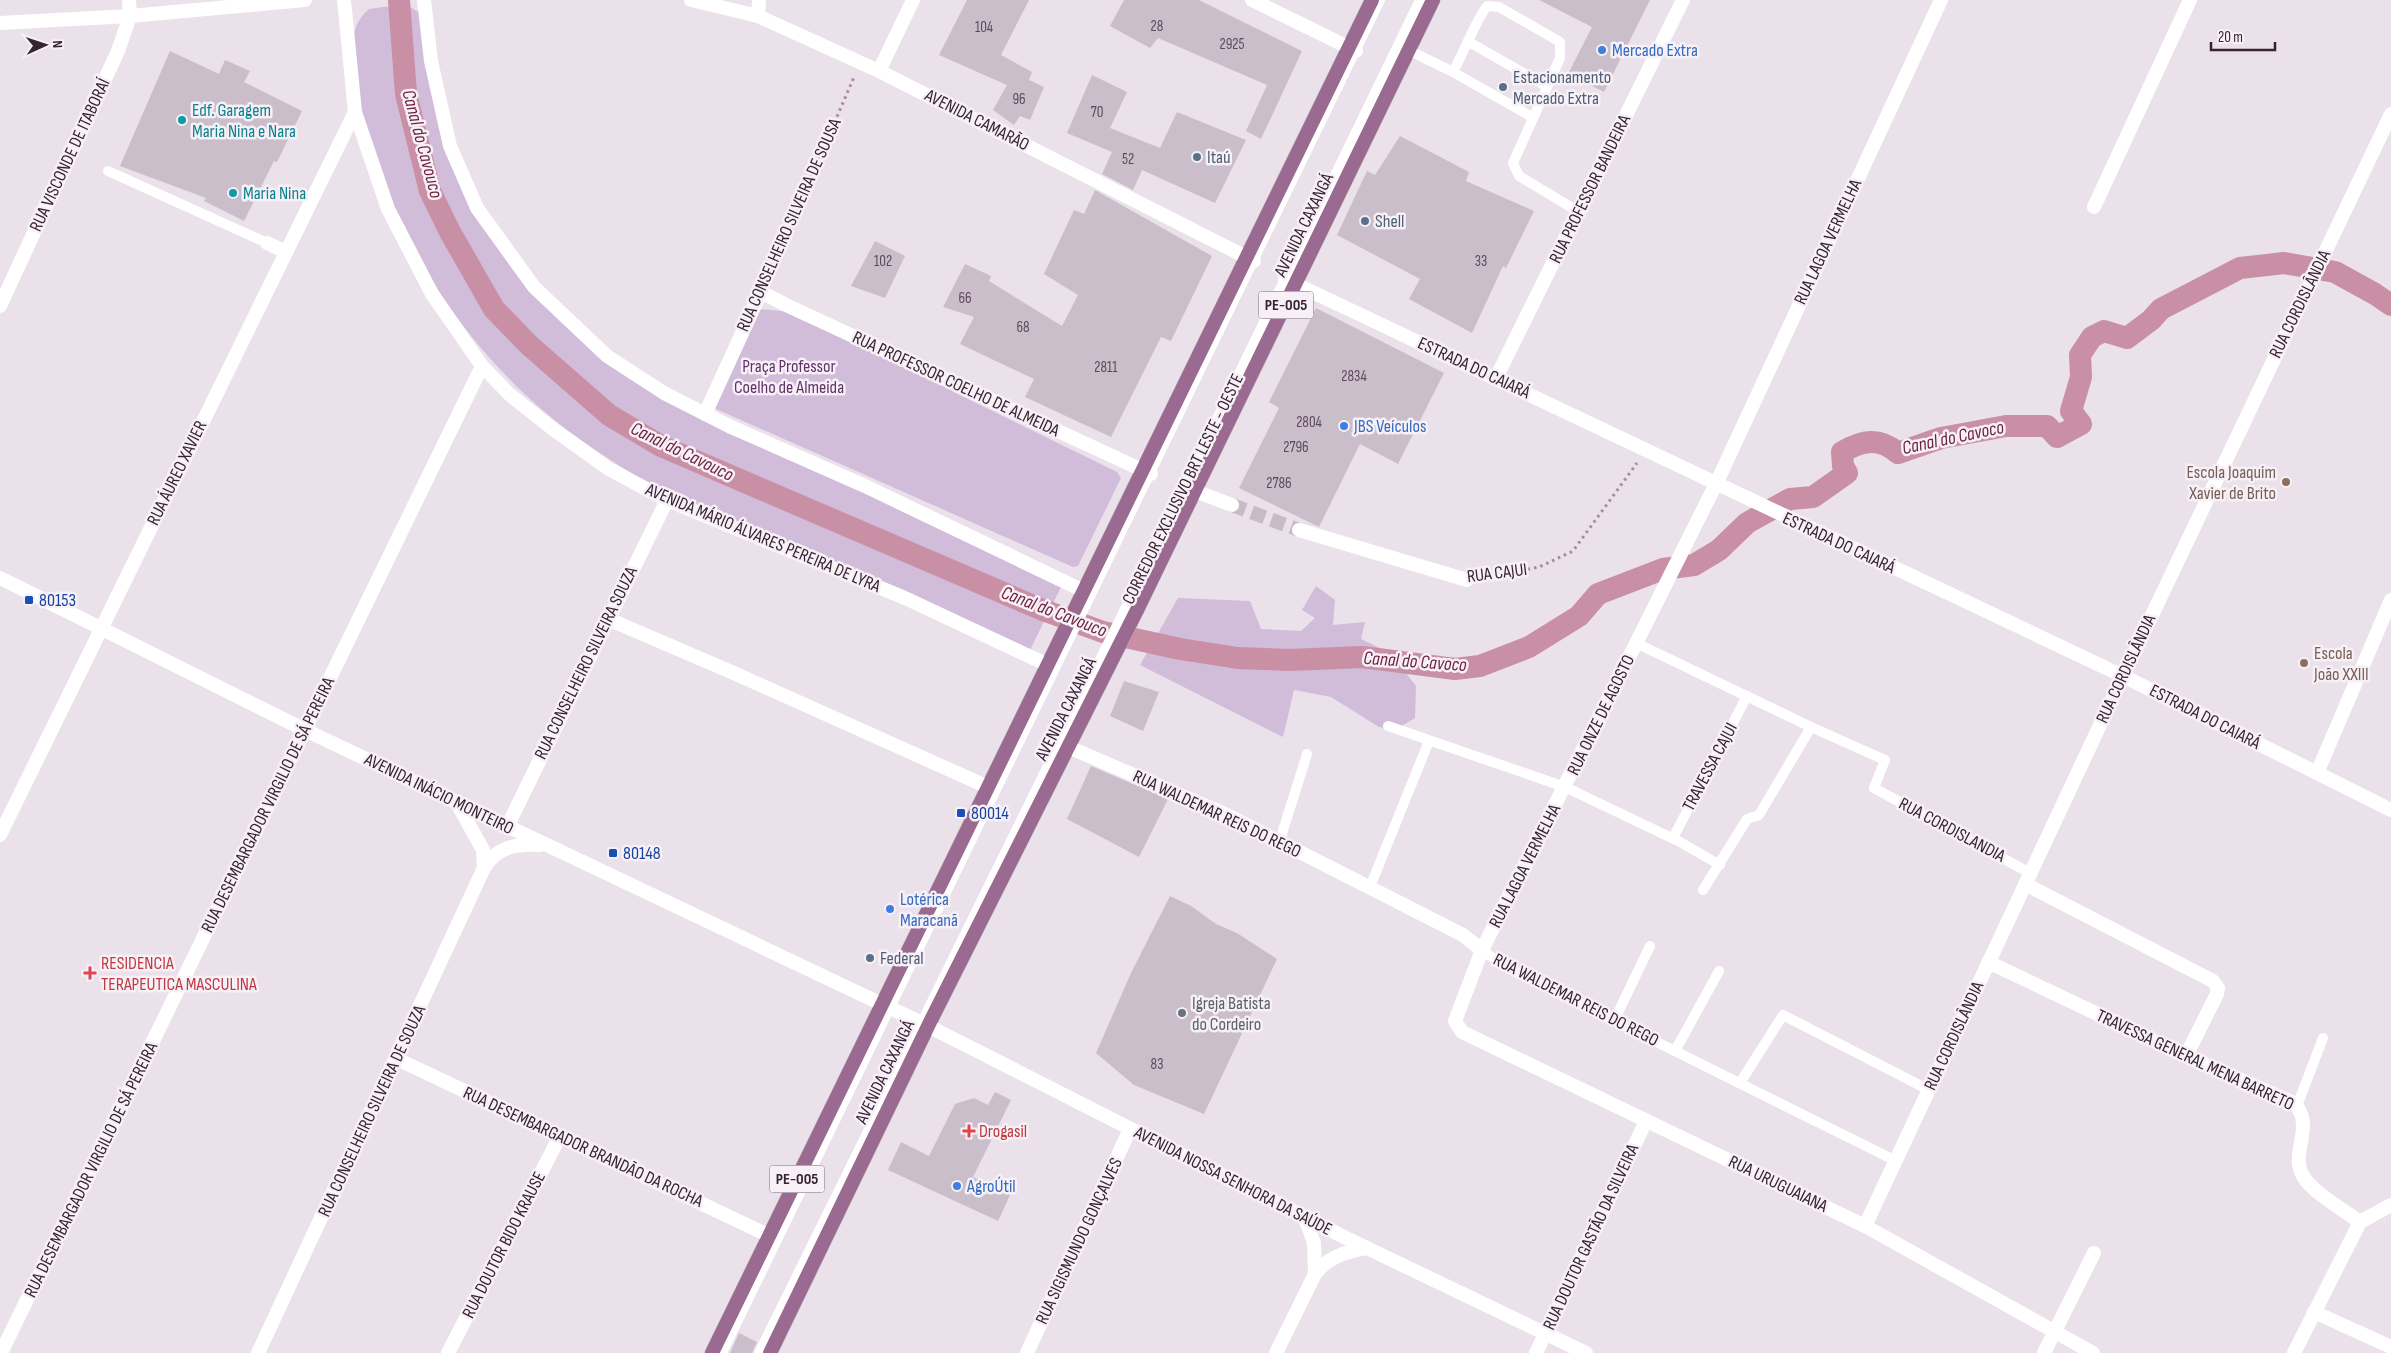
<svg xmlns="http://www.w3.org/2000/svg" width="2391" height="1353" viewBox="0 0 2391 1353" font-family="'Sofia Sans Condensed',sans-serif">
  <rect width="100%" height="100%" fill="#eae1ea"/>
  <g fill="#d1bcd9">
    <path d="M 405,4 L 420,13 L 425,41 L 479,218 L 607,361 L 1062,585 L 1030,650 L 649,484 C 613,462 578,440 546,413 C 471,350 414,266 381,174 C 372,147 362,118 358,90 C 354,62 344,30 369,9 Z"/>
    <polygon points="758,309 783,311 842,337 1117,472 1121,478 1078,566 1073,567 716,409 711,397"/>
    <polygon points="1316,586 1335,600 1333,625 1365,622 1361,639 1390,653 1416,686 1415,718 1395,730 1379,727 1331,697 1294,690 1283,737 1140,665 1178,598 1250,601 1261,629 1301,631 1315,618 1302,610"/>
  </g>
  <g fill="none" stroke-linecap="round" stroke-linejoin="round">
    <path stroke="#c98fa5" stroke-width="22" d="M 399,0 L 406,94 L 430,191 L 450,232 L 494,309 L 529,345 L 609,415 L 661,446 L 1043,610 L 1103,632 L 1180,649 L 1238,658 L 1289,660 L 1362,657 L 1455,669 L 1480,666 L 1529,647 L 1579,616 L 1598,594 L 1663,569 L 1694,565 L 1719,550 L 1747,523 L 1790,499 L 1813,497 L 1847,473 L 1843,466 L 1842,452 C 1863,440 1879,437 1898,453 L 1941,438 L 2006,426 L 2047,426 L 2057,437 L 2081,424 L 2071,411 L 2081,377 L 2080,355 L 2092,337 L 2104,331 L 2127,338 L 2151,320 L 2161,309 L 2240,268 L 2284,263 L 2335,272 L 2375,294 L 2391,305"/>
  </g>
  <g fill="#cabeca">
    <polygon points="967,0 1029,0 1001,55 1032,72 1029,80 1044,87 1030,120 1020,116 1014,125 993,110 1007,85 939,55"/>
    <polygon points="1124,0 1199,0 1302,51 1261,139 1246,131 1267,85 1158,38 1150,48 1110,26"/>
    <polygon points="1539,0 1650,0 1604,92 1568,74 1592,27"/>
    <polygon points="170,51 219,74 225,60 250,71 244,82 302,111 277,162 274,161 244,221 204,201 206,198 120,166"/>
    <polygon points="1092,75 1127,92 1110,128 1160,148 1177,112 1246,140 1215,203 1142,170 1133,190 1102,174 1112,152 1067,133"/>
    <polygon points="1400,136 1469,172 1466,181 1534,211 1506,268 1503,266 1472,333 1409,299 1420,279 1337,235 1367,171 1375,175"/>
    <polygon points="1095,190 1212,256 1171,341 1161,337 1111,437 1025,397 1034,379 960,344 974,317 943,307 965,264 991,276 989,281 1062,326 1078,295 1044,274 1074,210 1084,214"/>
    <polygon points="875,241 905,256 885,298 851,286"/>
    <polygon points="1316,308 1444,373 1398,464 1360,444 1319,527 1239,488 1279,408 1269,402"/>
    <polygon points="1124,681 1159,692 1143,731 1110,716"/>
    <polygon points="1091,766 1168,799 1139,857 1067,819"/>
    <polygon points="1170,896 1191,906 1216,924 1237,933 1277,959 1204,1114 1134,1085 1096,1053 1131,973"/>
    <polygon points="995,1092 1011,1100 973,1177 1010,1195 998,1221 888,1170 901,1142 929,1156 955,1104 974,1098 988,1105"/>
    <polygon points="739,1333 757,1342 752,1353 730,1353"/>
  </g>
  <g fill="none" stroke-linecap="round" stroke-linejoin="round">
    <polyline stroke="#c6bbc6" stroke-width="14" stroke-dasharray="14 7" stroke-linecap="butt" points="1232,505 1299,530"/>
    <g stroke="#c3bdc2" stroke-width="15">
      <g id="primary">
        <polyline points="712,1353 1372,0"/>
        <polyline points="770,1353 931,1020 1137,610 1433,0"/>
      </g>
    </g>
    <g stroke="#aa85a5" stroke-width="3" stroke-dasharray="2.5 4" stroke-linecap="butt">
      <polyline points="768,278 854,77"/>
      <polyline points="1483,578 1539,567 1573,551 1637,463"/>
    </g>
    <g stroke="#fff" stroke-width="10">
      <polyline points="1469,42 1546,86"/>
      <polyline points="1404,48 1453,72"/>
      <path d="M 1532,117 L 1453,72 C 1465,50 1473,26 1487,6 L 1499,7 L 1560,42 L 1560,58 L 1513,163 L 1519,176 L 1579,212"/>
      <polyline points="108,171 267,243"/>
      <polyline points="1636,643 1811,727 1885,760 1874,788 2030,873"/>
      <polyline points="1388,726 1565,787 1680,842 1720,865"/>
      <polyline points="1673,838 1747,696"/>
      <polyline points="1280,840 1307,754"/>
      <polyline points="1370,887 1429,741"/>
      <polyline points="1703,890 1747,819 1759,815 1811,727"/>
      <polyline points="1482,950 1502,965 1896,1161"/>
      <polyline points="1614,1021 1650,946"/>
      <polyline points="1675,1051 1719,971"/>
      <polyline points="1740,1083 1783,1015 1929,1090"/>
      <polyline points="2297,1106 2323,1038"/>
      <polyline points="722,1353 1380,0"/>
      <polyline points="759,1353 1126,607 1420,0"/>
    </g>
    <g stroke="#fff" stroke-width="14">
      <polyline points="691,0 758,16 879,71 1254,261"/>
      <polyline points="1252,0 1356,51"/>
      <polyline points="1941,0 1716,484 1482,950 1455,1021 1462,1032 1865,1226 2093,1353"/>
      <polyline points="758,16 759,0"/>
      <polyline points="0,23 130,16 305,0"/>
      <polyline points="879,71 913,0"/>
      <polyline points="2094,207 2190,0"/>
      <polyline points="267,243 286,252"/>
      <polyline points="1285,279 2123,676 2391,810"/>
      <polyline points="0,306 118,51 130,16 129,0"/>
      <polyline points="1496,378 1683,0"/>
      <polyline points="705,414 761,292 786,305 1151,474"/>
      <polyline points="1184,487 1232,505"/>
      <polyline points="1299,530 1467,580"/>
      <polyline points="608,619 736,674 988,787"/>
      <polyline points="1068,747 1227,815 1463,935 1482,950"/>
      <polyline points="2317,773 2391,600"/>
      <polyline points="507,827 667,500"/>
      <polyline points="0,835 355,112"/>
      <polyline points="2025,884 2213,981 2218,988 2217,994 2186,1056"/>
      <path d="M 1988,962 L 2186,1056 L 2294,1103 C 2316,1126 2289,1153 2303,1176 C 2313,1193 2344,1210 2360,1222"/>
      <polyline points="397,1059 770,1236"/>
      <polyline points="1865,1226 2123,676 2391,114"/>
      <polyline points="2314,1312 2391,1347"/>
      <polyline points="1,1353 482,366"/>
      <polyline points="448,1353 560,1136"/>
      <polyline points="1027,1353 1130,1129"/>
      <polyline points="1536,1353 1646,1121"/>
      <polyline points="2044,1353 2094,1253"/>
      <polyline points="2294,1353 2360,1222 2391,1205"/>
    </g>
    <g stroke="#fff" stroke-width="14">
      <polyline points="344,0 355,112 388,209 432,294 482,366 509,394 553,429 609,469 667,500 905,598 1048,665"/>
      <polyline points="424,0 431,61 450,146 477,208 534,287 607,356 664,393 729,426 865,486 1084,591"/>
      <polyline points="0,578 305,730 928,1026 1344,1237 1586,1353"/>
      <polyline points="457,803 483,850 484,868"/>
      <polyline points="1305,1218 1314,1243 1315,1274"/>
      <path d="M 258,1353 L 484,868 C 497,846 517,844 540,845"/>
      <path d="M 1276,1353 L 1315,1274 C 1328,1257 1345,1252 1366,1248"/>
    </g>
    <use href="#primary" stroke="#9b6a91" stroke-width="14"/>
  </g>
  <g fill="#3f7fe0" stroke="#f7f1f7" stroke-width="2">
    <circle cx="1602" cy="50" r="5"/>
    <circle cx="1344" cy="426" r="5"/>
    <circle cx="890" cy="909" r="5"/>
    <circle cx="957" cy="1186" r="5"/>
  </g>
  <g fill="#5c6f8a" stroke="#f7f1f7" stroke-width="2">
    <circle cx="1503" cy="87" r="5"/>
    <circle cx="1197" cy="157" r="5"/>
    <circle cx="1365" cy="221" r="5"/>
    <circle cx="870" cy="958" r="5"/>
  </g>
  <g fill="#0f9aa8" stroke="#f7f1f7" stroke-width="2">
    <circle cx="182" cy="120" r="5"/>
    <circle cx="233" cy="193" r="5"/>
  </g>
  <g fill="#8d6e63" stroke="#f7f1f7" stroke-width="2">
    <circle cx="2286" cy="482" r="5"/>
    <circle cx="2304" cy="663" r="5"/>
  </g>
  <g fill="#1a4fb4" stroke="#f7f1f7" stroke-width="2">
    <rect x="24" y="595" width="10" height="10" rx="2.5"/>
    <rect x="956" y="808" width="10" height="10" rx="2.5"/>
    <rect x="608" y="848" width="10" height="10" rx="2.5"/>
  </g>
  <g fill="#e0444e" stroke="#f7f1f7" stroke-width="2">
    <path d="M87.5 965.5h5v5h5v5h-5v5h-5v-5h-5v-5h5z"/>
    <path d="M966.5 1123.5h5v5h5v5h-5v5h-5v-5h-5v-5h5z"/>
  </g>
  <circle fill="#6b7280" stroke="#f7f1f7" stroke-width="2" cx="1182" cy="1013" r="5"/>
  <g text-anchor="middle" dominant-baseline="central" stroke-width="5" stroke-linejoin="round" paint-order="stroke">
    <g font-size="15" fill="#5c4a5a">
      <text x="1157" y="26">28</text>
      <text x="984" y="27">104</text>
      <text x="1232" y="44">2925</text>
      <text x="1019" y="99">96</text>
      <text x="1097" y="112">70</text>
      <text x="1128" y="159">52</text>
      <text x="883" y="261">102</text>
      <text x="1481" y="261">33</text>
      <text x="965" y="298">66</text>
      <text x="1023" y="327">68</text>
      <text x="1106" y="367">2811</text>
      <text x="1354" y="376">2834</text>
      <text x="1309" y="422">2804</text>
      <text x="1296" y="447">2796</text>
      <text x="1279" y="483">2786</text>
      <text x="1157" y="1064">83</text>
    </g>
    <g fill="#f7f1f7" stroke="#71616e" stroke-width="1">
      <rect x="1258.5" y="291.5" width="55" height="27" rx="4"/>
      <rect x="769.5" y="1165.5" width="55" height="27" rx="4"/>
    </g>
    <g font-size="16" font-weight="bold" fill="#382334">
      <text x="1286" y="305">PE-005</text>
      <text x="797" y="1179">PE-005</text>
    </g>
    <g font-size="18" fill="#366cbe" stroke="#f7f1f7" text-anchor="start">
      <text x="1612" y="50">Mercado Extra</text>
      <text x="1354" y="426">JBS Veículos</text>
      <text x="900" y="899">Lotérica<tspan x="900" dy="21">Maracanã</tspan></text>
      <text x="967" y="1186">AgroÚtil</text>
    </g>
    <g font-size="18" fill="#4e5e75" stroke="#f7f1f7" text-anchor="start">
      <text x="1513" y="77">Estacionamento<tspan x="1513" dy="21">Mercado Extra</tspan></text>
      <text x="1207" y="157">Itaú</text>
      <text x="1375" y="221">Shell</text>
      <text x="880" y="958">Federal</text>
    </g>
    <g font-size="18" fill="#0d838f" stroke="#f7f1f7" text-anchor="start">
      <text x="192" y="110">Edf. Garagem<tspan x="192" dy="21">Maria Nina e Nara</tspan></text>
      <text x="243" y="193">Maria Nina</text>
    </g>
    <g font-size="18" fill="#382334" stroke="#f7f1f7">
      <text transform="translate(977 120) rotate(27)">AVENIDA CAMARÃO</text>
      <text transform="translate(70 155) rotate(-65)">RUA VISCONDE DE ITABORAÍ</text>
      <text transform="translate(1590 189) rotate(-64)">RUA PROFESSOR BANDEIRA</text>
      <text transform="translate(789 225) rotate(-66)">RUA CONSELHEIRO SILVEIRA DE SOUSA</text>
      <text transform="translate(1304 225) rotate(-64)">AVENIDA CAXANGÁ</text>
      <text transform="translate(1828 242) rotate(-65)">RUA LAGOA VERMELHA</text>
      <text transform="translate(2300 304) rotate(-64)">RUA CORDISLÂNDIA</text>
      <text transform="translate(1474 368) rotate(25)">ESTRADA DO CAIARÁ</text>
      <text transform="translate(956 384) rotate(25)">RUA PROFESSOR COELHO DE ALMEIDA</text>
      <text transform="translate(177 473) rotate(-64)">RUA ÁUREO XAVIER</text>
      <text transform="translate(1183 489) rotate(-64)">CORREDOR EXCLUSIVO BRT LESTE - OESTE</text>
      <text transform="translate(763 538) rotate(23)">AVENIDA MÁRIO ÁLVARES PEREIRA DE LYRA</text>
      <text transform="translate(1839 543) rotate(25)">ESTRADA DO CAIARÁ</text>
      <text transform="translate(1497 573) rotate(-7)">RUA CAJUI</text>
      <text transform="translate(586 663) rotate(-64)">RUA CONSELHEIRO SILVEIRA SOUZA</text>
      <text transform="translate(2126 669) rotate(-65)">RUA CORDISLÂNDIA</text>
      <text transform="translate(1066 709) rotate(-63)">AVENIDA CAXANGÁ</text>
      <text transform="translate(1601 715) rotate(-64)">RUA ONZE DE AGOSTO</text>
      <text transform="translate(2205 717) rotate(27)">ESTRADA DO CAIARÁ</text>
      <text transform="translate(1710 767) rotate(-62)">TRAVESSA CAJUI</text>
      <text transform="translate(439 794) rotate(26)">AVENIDA INÁCIO MONTEIRO</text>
      <text transform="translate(268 805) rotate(-64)">RUA DESEMBARGADOR VIRGILIO DE SÁ PEREIRA</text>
      <text transform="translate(1217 814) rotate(25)">RUA WALDEMAR REIS DO REGO</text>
      <text transform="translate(1952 830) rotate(28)">RUA CORDISLANDIA</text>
      <text transform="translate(1525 866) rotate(-63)">RUA LAGOA VERMELHA</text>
      <text transform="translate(1576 1000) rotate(27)">RUA WALDEMAR REIS DO REGO</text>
      <text transform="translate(1954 1036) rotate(-65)">RUA CORDISLÂNDIA</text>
      <text transform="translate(2195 1060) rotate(25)">TRAVESSA GENERAL MENA BARRETO</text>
      <text transform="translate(885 1072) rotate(-64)">AVENIDA CAXANGÁ</text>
      <text transform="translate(372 1111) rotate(-65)">RUA CONSELHEIRO SILVEIRA DE SOUZA</text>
      <text transform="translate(583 1147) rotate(25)">RUA DESEMBARGADOR BRANDÃO DA ROCHA</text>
      <text transform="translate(91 1170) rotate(-64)">RUA DESEMBARGADOR VIRGILIO DE SÁ PEREIRA</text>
      <text transform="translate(1233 1181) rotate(27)">AVENIDA NOSSA SENHORA DA SAÚDE</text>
      <text transform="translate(1778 1184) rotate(26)">RUA URUGUAIANA</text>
      <text transform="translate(1591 1237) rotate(-65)">RUA DOUTOR GASTÃO DA SILVEIRA</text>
      <text transform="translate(1079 1241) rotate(-65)">RUA SIGISMUNDO GONÇALVES</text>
      <text transform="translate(504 1245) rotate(-63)">RUA DOUTOR BIDO KRAUSE</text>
    </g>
    <g font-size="18" fill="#62326b" stroke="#f7f1f7">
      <text x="789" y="366">Praça Professor<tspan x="789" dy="21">Coelho de Almeida</tspan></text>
    </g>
    <g font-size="18" fill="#785e54" stroke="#f7f1f7" text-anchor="end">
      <text x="2276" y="472">Escola Joaquim<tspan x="2276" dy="21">Xavier de Brito</tspan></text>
      <text x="2314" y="653" text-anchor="start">Escola<tspan x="2314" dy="21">João XXIII</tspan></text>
    </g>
    <g font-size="18" fill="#164399" stroke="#f7f1f7" text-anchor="start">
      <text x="39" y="600">80153</text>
      <text x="971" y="813">80014</text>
      <text x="623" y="853">80148</text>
    </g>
    <g font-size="18" fill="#be3a42" stroke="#f7f1f7" text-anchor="start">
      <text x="101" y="963">RESIDENCIA<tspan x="101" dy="21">TERAPEUTICA MASCULINA</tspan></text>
      <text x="979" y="1131">Drogasil</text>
    </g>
    <g font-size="18" fill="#5b616d" stroke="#f7f1f7" text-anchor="start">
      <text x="1192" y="1003">Igreja Batista<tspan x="1192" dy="21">do Cordeiro</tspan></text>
    </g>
    <g font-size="19" font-style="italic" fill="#6e2440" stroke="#f7f1f7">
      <text transform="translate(422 144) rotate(75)">Canal do Cavouco</text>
      <text transform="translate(1953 438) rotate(-12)">Canal do Cavoco</text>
      <text transform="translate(682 452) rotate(26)">Canal do Cavouco</text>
      <text transform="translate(1054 612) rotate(21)">Canal do Cavouco</text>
      <text transform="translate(1415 662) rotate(4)">Canal do Cavoco</text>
    </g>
  </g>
  <g transform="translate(45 45) rotate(87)" stroke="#f7f1f7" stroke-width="4" paint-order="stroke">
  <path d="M0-4L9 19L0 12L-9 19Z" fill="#382334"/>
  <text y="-8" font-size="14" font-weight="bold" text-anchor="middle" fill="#382334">N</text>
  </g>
  <path d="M2211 42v8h64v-8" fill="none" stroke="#382334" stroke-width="2.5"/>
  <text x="2218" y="42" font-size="15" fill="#382334" stroke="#f7f1f7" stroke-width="4" paint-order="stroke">20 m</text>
</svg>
